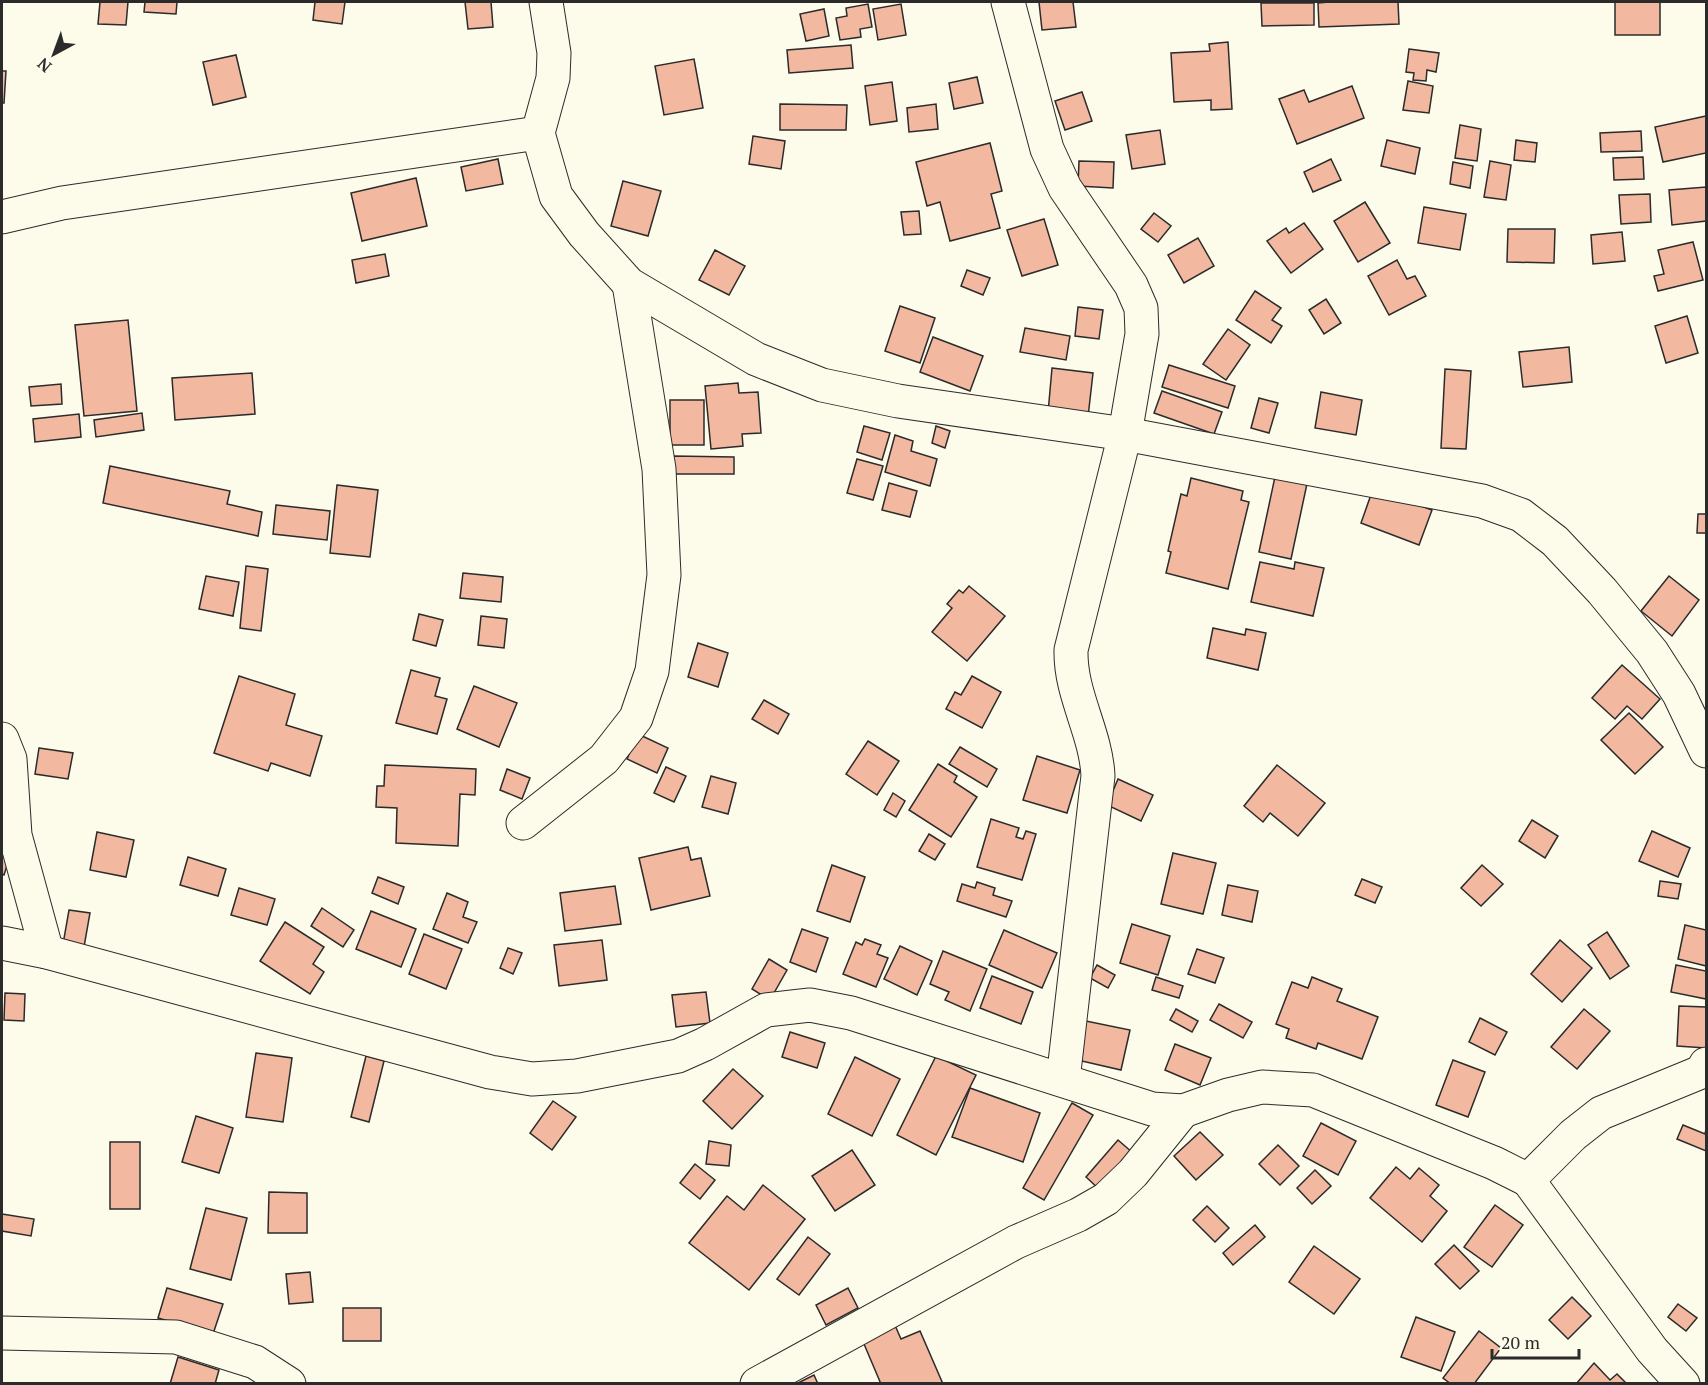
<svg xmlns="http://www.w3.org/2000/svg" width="1708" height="1385" viewBox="0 0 1708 1385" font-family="'PT Serif',serif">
  <rect width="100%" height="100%" fill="#fdfbea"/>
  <g fill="#f2b8a0" stroke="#2b2b2b" stroke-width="1.5">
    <polygon points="100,2 128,2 126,25 98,24"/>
    <polygon points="145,2 177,2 176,14 144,12"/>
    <polygon points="315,2 345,2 342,24 313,20"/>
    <polygon points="465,2 491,2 493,27 468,29"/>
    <polygon points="1039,2 1073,2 1076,27 1042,30"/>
    <polygon points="1329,2 1398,2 1399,24 1319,27 1318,3"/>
    <rect x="1615" y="2" width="45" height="33"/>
    <polygon points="1261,3 1314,3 1314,25 1262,26"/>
    <polygon points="868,4 872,27 860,29 861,37 840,40 836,18 847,16 846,8"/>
    <polygon points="901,4 906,35 878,40 873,9"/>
    <polygon points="824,9 829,36 806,41 800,14"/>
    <polygon points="1228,42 1232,109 1211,110 1211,100 1174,102 1171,53 1210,51 1209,44"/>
    <polygon points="851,45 853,68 789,73 787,50"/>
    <polygon points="1409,49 1439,53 1436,72 1427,70 1426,81 1413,80 1414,73 1406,72"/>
    <polygon points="236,55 246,97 213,105 203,62"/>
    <polygon points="694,59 703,108 664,115 655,66"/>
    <polygon points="2,71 6,71 4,103 2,103"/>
    <polygon points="977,77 983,103 954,109 949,83"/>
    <polygon points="1408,81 1433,86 1429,113 1403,110"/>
    <polygon points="892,82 897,121 870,125 865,86"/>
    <polygon points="1352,86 1364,118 1297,144 1279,99 1304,90 1309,102"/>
    <polygon points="1082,92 1092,121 1065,130 1055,101"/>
    <polygon points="780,104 847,105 846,130 780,130"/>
    <polygon points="936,104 938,129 909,132 907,108"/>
    <polygon points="1706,116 1706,153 1663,162 1655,127"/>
    <polygon points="1460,125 1481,129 1477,161 1455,158"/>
    <polygon points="1160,130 1165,164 1132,169 1126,135"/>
    <polygon points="1641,131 1642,151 1601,152 1600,133"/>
    <polygon points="753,136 785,141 781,169 749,164"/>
    <polygon points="1387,140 1420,148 1415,174 1381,166"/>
    <polygon points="1516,140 1537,143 1535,162 1514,160"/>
    <polygon points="990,143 1002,191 991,194 1000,228 950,241 940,202 927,206 916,162"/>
    <polygon points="1643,157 1644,179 1614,180 1613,158"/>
    <polygon points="498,159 503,184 466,191 461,167"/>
    <polygon points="1331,159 1341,180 1313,192 1304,172"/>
    <polygon points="1079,161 1114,162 1113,188 1078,186"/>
    <polygon points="1490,161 1511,165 1506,200 1484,197"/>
    <polygon points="1453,162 1473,166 1470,188 1450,184"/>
    <polygon points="416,178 427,226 362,241 351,193"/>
    <polygon points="623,181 661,191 648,236 611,226"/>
    <polygon points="1706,187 1706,221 1672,225 1669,190"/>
    <polygon points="1650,194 1651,222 1621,224 1619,195"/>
    <polygon points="1365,202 1390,243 1358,262 1334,221"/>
    <polygon points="1424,207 1466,214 1460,250 1418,243"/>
    <polygon points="919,211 921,234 904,235 901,212"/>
    <polygon points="1154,213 1171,226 1158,242 1141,229"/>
    <polygon points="1044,219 1058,265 1022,276 1007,230"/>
    <polygon points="1304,223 1323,249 1291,273 1267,241 1286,228 1289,233"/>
    <polygon points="1508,229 1555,229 1554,263 1507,262"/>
    <polygon points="1622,232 1625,261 1593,264 1591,235"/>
    <polygon points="1198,238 1214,266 1184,283 1168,255"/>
    <polygon points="1693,242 1703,280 1658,291 1654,276 1664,274 1658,250"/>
    <polygon points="715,250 745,266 729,295 699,280"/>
    <polygon points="385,254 389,276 356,283 352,260"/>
    <polygon points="1397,260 1407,279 1415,276 1426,296 1389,315 1368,276"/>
    <polygon points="967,270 990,278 983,295 961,286"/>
    <polygon points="1255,291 1281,308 1272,320 1282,326 1271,343 1236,320"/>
    <polygon points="1326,299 1341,323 1324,334 1309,310"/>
    <polygon points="900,306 935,318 920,363 885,351"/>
    <polygon points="1078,307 1103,310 1099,339 1075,336"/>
    <polygon points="1687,316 1698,353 1666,363 1655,326"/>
    <polygon points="128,320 137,411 84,416 75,325"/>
    <polygon points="1025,328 1070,336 1066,360 1020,352"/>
    <polygon points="1228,329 1250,345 1226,380 1203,364"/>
    <polygon points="933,337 983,356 970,391 920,372"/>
    <polygon points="1569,347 1572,382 1523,387 1519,352"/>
    <polygon points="1169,365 1235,386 1228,408 1162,387"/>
    <polygon points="1052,368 1093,373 1088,417 1048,413"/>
    <polygon points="1445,369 1471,371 1466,449 1441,448"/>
    <polygon points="252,373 255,414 175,420 172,378"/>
    <polygon points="738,383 739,393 758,392 761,433 742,434 743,446 711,449 705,386"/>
    <polygon points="61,384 62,404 31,406 29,387"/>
    <polygon points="1162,391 1222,412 1214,434 1154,413"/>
    <polygon points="1321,392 1362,400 1356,435 1315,428"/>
    <polygon points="1259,398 1278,403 1269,433 1251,428"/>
    <rect x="670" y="400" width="34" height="45"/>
    <polygon points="142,413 144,430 96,437 94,420"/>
    <polygon points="79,414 81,437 35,442 33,419"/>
    <polygon points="864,426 890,433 882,460 857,452"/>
    <polygon points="936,426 950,431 945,448 932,443"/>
    <polygon points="895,435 913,441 911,451 937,459 930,486 885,472"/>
    <polygon points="673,456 734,457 734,474 673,474"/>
    <polygon points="857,459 883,466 873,500 847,493"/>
    <polygon points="110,466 230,491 227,504 262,512 258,536 103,503"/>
    <polygon points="1276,472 1308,479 1291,559 1259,552"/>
    <polygon points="1191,478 1243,491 1241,500 1249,502 1228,589 1166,573 1171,552 1168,551 1181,494 1187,496"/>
    <polygon points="889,483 917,491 910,517 882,510"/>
    <polygon points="337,485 378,490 370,557 330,553"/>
    <polygon points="1373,489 1432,510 1419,545 1361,523"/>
    <polygon points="276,505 330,511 327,540 273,534"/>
    <polygon points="1698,514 1706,514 1706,533 1697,533"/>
    <polygon points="1260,562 1294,569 1295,562 1324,568 1313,616 1251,602"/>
    <polygon points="246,566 268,569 261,631 240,628"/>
    <polygon points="463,573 503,577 501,602 460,598"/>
    <polygon points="206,576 239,582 233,616 199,609"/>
    <polygon points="1669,576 1699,600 1672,636 1641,611"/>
    <polygon points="969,586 1005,616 967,661 932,632 952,608 947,604 959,590 963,593"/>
    <polygon points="419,614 443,620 436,646 413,640"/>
    <polygon points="481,616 507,619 504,648 478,645"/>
    <polygon points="1213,628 1245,635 1246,629 1266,633 1258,670 1207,658"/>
    <polygon points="698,643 728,653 718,687 688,677"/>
    <polygon points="1622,665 1660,699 1642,719 1627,706 1615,719 1592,698"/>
    <polygon points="411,670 440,678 435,696 447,699 437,734 396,723"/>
    <polygon points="239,676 295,694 286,725 322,736 310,776 271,763 268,771 214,753"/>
    <polygon points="972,676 1001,692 982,728 946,709 955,692 961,695"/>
    <polygon points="474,686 517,703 499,747 457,729"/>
    <polygon points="764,700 789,714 778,734 752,719"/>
    <polygon points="1629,713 1663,747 1635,774 1601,740"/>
    <polygon points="638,734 668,748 657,773 627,759"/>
    <polygon points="868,741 899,761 877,795 846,774"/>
    <polygon points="960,747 997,769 987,787 949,764"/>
    <polygon points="39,748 73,753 68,779 35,774"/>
    <polygon points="1037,756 1080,770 1067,813 1023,800"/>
    <polygon points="938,764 957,776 954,782 977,797 951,837 909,810"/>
    <polygon points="385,765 476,769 475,795 460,794 458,846 396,843 397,808 376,807 377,786 384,786"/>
    <polygon points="1277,765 1325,803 1298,836 1270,813 1263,822 1244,806"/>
    <polygon points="666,767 686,776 674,802 654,793"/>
    <polygon points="507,769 530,778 522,799 500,790"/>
    <polygon points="711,776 736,783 728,814 702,807"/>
    <polygon points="1118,779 1153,795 1141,821 1107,805"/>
    <polygon points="893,793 905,801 896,817 884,810"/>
    <polygon points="991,819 1019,828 1016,837 1023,839 1026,831 1036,834 1022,880 977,867"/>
    <polygon points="1532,820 1558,836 1545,858 1519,841"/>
    <polygon points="1652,831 1690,848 1678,877 1639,861"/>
    <polygon points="97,832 134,840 126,877 90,870"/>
    <polygon points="929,834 945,844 935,860 919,851"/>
    <polygon points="688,847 691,860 701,858 710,896 651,910 639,858"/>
    <polygon points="2,850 11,853 4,875 2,874"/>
    <polygon points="1173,853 1216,863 1203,914 1161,904"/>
    <polygon points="188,857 226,869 218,896 180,885"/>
    <polygon points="832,865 865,877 850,922 817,911"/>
    <polygon points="1482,865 1503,884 1481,906 1461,888"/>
    <polygon points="378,877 404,887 398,904 372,893"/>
    <polygon points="1362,879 1382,887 1375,903 1355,895"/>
    <polygon points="1660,881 1681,884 1678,899 1658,896"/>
    <polygon points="977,882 995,888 993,895 1012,901 1006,917 957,901 962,884 975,888"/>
    <polygon points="1228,885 1258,891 1252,922 1222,915"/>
    <polygon points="615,886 621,924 565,931 560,893"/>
    <polygon points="239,888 275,899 267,925 231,915"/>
    <polygon points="447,893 468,902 463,917 477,922 468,943 433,929"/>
    <polygon points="322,908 354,930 343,947 311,926"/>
    <polygon points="69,910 90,913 84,947 63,944"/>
    <polygon points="371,911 416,929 401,967 356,949"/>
    <polygon points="285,922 324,947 313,964 324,972 310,994 260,961"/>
    <polygon points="1132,924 1170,936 1158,975 1120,963"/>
    <polygon points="1685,925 1706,930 1706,966 1678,959"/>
    <polygon points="802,929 828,938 816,972 790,962"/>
    <polygon points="1004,930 1057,953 1042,988 989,965"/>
    <polygon points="1607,932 1629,966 1610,979 1588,945"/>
    <polygon points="424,934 462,949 446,989 409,974"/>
    <polygon points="865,939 881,945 877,954 888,958 876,987 843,974 856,942 862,945"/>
    <polygon points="602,940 607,980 559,986 554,945"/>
    <polygon points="1560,940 1592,968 1562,1002 1531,974"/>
    <polygon points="900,946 932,961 917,995 884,979"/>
    <polygon points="508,948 522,953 513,974 500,968"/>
    <polygon points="1197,949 1224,958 1215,983 1188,974"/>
    <polygon points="943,951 987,969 970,1011 945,1000 949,992 930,984"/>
    <polygon points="769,959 787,970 770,1000 752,989"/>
    <polygon points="1097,965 1115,975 1108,988 1090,978"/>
    <polygon points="1676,965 1706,971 1706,999 1671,992"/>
    <polygon points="992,976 1033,992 1021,1024 980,1008"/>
    <polygon points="1156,977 1183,986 1179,998 1152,990"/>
    <polygon points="1312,977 1342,989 1337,1001 1378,1017 1362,1059 1318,1043 1316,1049 1286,1038 1289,1029 1276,1024 1292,982 1308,988"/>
    <polygon points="706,992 710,1023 676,1027 672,995"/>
    <polygon points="5,993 25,994 24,1021 4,1020"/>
    <polygon points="1219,1004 1252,1022 1243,1038 1210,1020"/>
    <polygon points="1679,1006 1706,1007 1706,1048 1677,1046"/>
    <polygon points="1176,1009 1198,1021 1192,1032 1170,1020"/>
    <polygon points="1584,1009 1610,1031 1577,1069 1551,1047"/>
    <polygon points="1480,1018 1507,1032 1495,1055 1469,1042"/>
    <polygon points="1081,1020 1130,1030 1121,1070 1073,1059"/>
    <polygon points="790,1032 825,1043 817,1068 782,1057"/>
    <polygon points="1175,1044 1211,1058 1200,1085 1165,1070"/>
    <polygon points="256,1053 292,1058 283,1122 246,1117"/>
    <polygon points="366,1056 384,1061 369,1122 351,1117"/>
    <polygon points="936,1056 976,1075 936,1155 897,1135"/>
    <polygon points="855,1057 900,1079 872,1136 828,1114"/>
    <polygon points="1453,1060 1485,1072 1468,1117 1436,1105"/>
    <polygon points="733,1069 763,1096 732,1129 703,1101"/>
    <polygon points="970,1088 1040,1113 1023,1162 952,1137"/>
    <polygon points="553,1101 576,1117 552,1150 530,1133"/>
    <polygon points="1072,1103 1093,1115 1044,1200 1023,1188"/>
    <polygon points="196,1116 233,1128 219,1173 182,1162"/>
    <polygon points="1321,1123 1356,1141 1338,1175 1303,1156"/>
    <polygon points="1683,1125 1705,1134 1706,1129 1706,1151 1677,1139"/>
    <polygon points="1200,1132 1223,1155 1196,1180 1174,1156"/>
    <polygon points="1118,1140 1133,1153 1100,1190 1086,1177"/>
    <polygon points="709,1141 731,1145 729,1166 706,1164"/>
    <rect x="110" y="1142" width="30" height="67"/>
    <polygon points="1278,1145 1299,1166 1280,1185 1259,1164"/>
    <polygon points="852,1150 875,1185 835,1211 812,1176"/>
    <polygon points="695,1164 715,1180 700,1199 680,1183"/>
    <polygon points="1396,1167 1410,1179 1419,1168 1439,1185 1430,1196 1447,1211 1422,1242 1370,1198"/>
    <polygon points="1315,1170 1331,1186 1312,1204 1297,1188"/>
    <polygon points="763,1185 805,1219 749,1290 689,1243 727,1196 744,1210"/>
    <polygon points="269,1192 307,1193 307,1233 268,1233"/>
    <polygon points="1495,1205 1523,1225 1492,1267 1464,1247"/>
    <polygon points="1207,1206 1229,1228 1215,1242 1193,1220"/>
    <polygon points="206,1208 247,1218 231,1280 190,1269"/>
    <polygon points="2,1214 34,1219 31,1236 2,1231"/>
    <polygon points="1255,1225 1265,1237 1233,1265 1223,1253"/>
    <polygon points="808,1237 830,1254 799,1295 777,1279"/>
    <polygon points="1454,1245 1479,1271 1460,1289 1435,1264"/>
    <polygon points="1314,1246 1360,1279 1334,1314 1289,1282"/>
    <polygon points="310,1272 313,1302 289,1304 286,1274"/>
    <polygon points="167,1288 223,1304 213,1334 158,1318"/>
    <polygon points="848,1288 858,1308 826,1325 816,1305"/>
    <polygon points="1572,1297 1591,1316 1568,1339 1549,1320"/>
    <polygon points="1678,1304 1697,1318 1686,1331 1668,1317"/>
    <rect x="343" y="1308" width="38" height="33"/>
    <polygon points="1416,1317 1455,1332 1441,1371 1401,1357"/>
    <polygon points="894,1323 901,1339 920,1331 943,1384 881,1384 861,1337"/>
    <polygon points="1479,1331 1501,1348 1474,1384 1451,1384 1443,1378"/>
    <polygon points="178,1357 219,1370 215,1384 170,1384"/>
    <polygon points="1594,1363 1610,1380 1617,1374 1627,1384 1576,1384"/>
    <polygon points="814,1375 818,1384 796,1384"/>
  </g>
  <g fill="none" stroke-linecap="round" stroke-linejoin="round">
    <g stroke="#2b2b2b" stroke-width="35">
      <g id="minor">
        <polyline points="546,2 554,53 553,78 538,133 556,196 584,234 629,284 756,359 822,385 898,401 1125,434 1482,501 1521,515 1555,541 1602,591 1652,652 1679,694 1706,751"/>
        <path d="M 1008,2 L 1047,149 L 1065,188 L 1131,285 L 1141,308 L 1142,334 L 1125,434 L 1071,650 C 1070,695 1096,732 1098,776 L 1063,1080"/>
        <polyline points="2,217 62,203 538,133"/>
        <polyline points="2,739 10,759 15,835 47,952"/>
        <polyline points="523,823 604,759 636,718 652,671 664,575 659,469 629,284"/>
        <polyline points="2,943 47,952 490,1072 532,1079 577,1076 678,1056 705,1044 766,1010 810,1005 851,1013 1152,1109 1183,1111 1228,1095 1262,1087 1313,1090 1494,1163 1528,1180 1573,1135 1601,1113 1701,1072 1706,1064"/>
        <polyline points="1528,1180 1652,1350 1683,1384"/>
        <polyline points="2,1333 176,1337 255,1362 289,1384"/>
        <polyline points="757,1384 1016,1242 1078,1215 1106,1199 1133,1173 1183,1111"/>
      </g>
    </g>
    <use href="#minor" stroke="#fdfbea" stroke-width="33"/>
  </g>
  <rect width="1708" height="1385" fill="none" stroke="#2b2b2b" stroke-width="6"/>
  <g transform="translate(54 54) rotate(221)" stroke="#fdfbea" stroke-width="4.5" paint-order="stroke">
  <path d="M0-4.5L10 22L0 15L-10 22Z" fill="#2b2b2b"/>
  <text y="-9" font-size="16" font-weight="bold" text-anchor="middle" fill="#2b2b2b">N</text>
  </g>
  <path d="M1492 1349v9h87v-9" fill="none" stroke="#2b2b2b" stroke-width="3"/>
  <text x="1501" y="1349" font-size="18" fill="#2b2b2b" stroke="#fdfbea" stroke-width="4.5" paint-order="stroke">20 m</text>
</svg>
